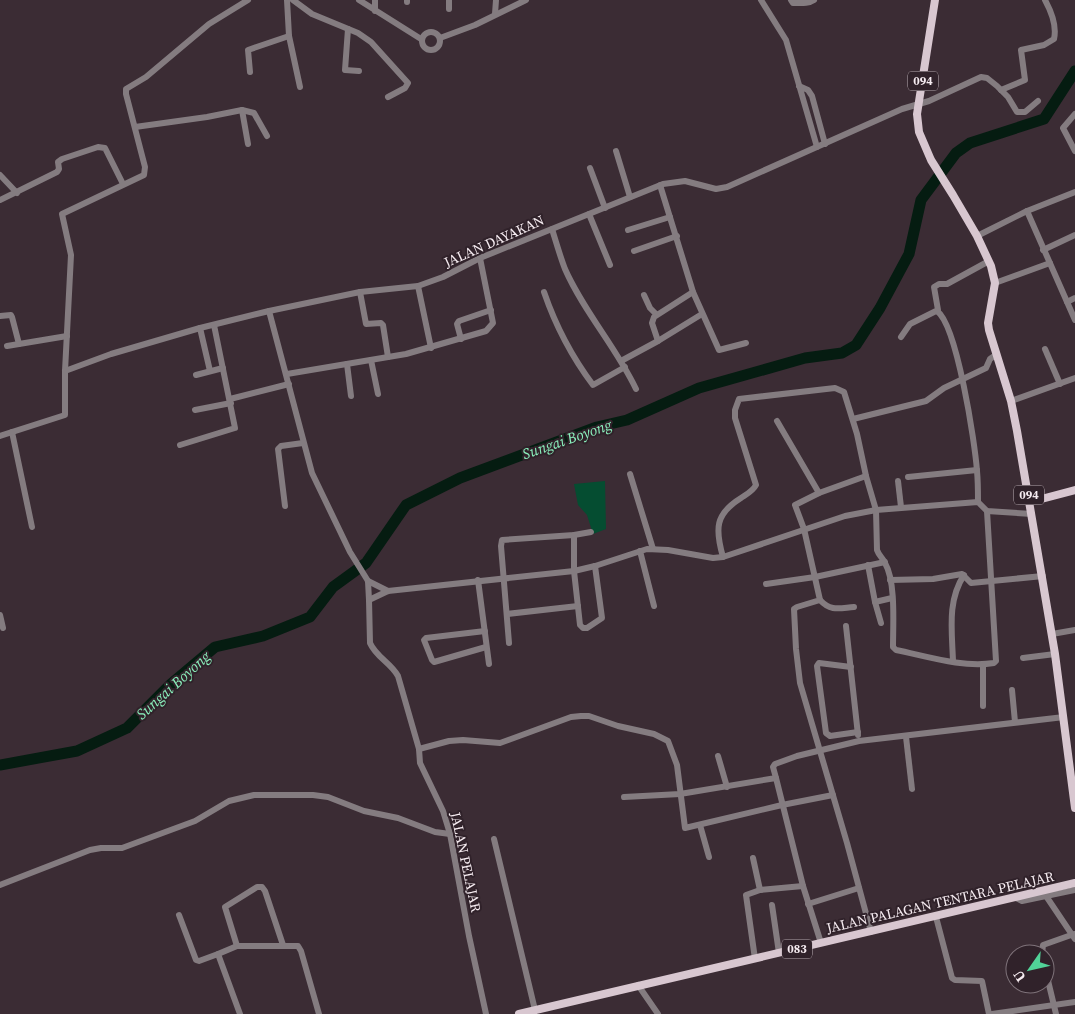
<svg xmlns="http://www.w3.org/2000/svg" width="1075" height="1014" viewBox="0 0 1075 1014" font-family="'Source Serif 4',serif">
  <rect width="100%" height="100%" fill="#3b2c34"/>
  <polygon fill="#054d31" points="605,481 606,529 593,534 587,515 578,505 574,484"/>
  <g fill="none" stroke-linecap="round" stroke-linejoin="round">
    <polyline stroke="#051c11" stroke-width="11" points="0,765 77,751 127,728 171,684 215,647 263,636 310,617 333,587 366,563 406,505 460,478 597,427 627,420 699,388 805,358 842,353 856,345 880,308 909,254 921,200 956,153 970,143 1044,119 1075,71"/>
    <g stroke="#847c80" stroke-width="6">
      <polyline points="287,0 289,36 300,87"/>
      <polyline points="293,0 312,14 358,33 371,42 408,83 405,88 388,97"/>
      <polyline points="359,0 421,39"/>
      <polyline points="375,0 375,11"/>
      <polyline points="407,0 407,2"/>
      <polyline points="449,0 449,9"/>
      <polyline points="761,0 786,40 817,147"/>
      <path d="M 791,0 L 793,3 C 801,3 808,4 814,0"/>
      <polyline points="495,14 496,0"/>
      <polyline points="348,29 345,70 359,71"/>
      <circle cx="431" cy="41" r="9"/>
      <polyline points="440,38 475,25 526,0"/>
      <polyline points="250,72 248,50 289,36"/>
      <polyline points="799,86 808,90 812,96 825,144"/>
      <path d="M 1001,90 L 1025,80 L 1021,50 L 1044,45 L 1054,39 C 1057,26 1051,11 1045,0"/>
      <polyline points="242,110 248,144"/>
      <polyline points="1075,114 1063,128 1075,151"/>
      <polyline points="135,127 207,117 242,110 254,113 267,136"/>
      <polyline points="616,151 630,197"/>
      <polyline points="590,168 605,208"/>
      <polyline points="0,175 17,193"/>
      <polyline points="660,185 693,292 719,350 746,343"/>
      <polyline points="0,200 57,172 59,169 58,162 62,159 98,147 105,148 123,184"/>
      <polyline points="1027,211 1075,320"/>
      <polyline points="589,214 610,265"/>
      <path d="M 552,229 C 556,242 560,256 565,269 C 584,312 616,347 636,389"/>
      <polyline points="628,230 670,217"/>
      <polyline points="977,236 1027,211 1075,192"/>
      <polyline points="1043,250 1075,235"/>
      <polyline points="634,251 677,236"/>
      <polyline points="995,283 1050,263"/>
      <polyline points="418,286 431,348"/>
      <polyline points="360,292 366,324 381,323 383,325 388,357"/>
      <path d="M 544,292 C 555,324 572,357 593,385 L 625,367"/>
      <polyline points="644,295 650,308 656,314"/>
      <polyline points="1067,302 1075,298"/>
      <polyline points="269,311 312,473 350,552 368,581 369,600"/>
      <path d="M 937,311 C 957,325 975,443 977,471 C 978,481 978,492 978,502"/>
      <polyline points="0,316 11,315 12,317 19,344"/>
      <polyline points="200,328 210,371"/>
      <polyline points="901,337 910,324 938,310 934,287 939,284 947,284 989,261"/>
      <polyline points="461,339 457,324 459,321 491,310"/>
      <polyline points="658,341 652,323 654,317 693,292"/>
      <polyline points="7,346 67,336"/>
      <polyline points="1045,349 1060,384"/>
      <polyline points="371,360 378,394"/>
      <polyline points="621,361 658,341 702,314"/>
      <polyline points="347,364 351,396"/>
      <polyline points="65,371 111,354 200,328 269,311 360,292 418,286 443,277 480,258 663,184 685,181 716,189 727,187 902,109 929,101 981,77 987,78 997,86 1008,97 1017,112 1025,112 1038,101"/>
      <polyline points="287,374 406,354 486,331 493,323 480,258"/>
      <polyline points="196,375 223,368"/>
      <polyline points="230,399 289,384"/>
      <polyline points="1011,401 1075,378"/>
      <polyline points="195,410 231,403"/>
      <polyline points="853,419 926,401 944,388 986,368 990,359 997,354"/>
      <polyline points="777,421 819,493"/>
      <polyline points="12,432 32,527"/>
      <polyline points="0,436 65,415 65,371 71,255 62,214 144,175 145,167 126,94 126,89 146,77 209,24 248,0"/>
      <polyline points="180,445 235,428 214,325"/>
      <polyline points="630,474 653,549"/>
      <polyline points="866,476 819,493 795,505 804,529 820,600 797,607 794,609 796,649 800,683 847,843 871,932"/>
      <polyline points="908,477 977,470"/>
      <polyline points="898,481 901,507"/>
      <polyline points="285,506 278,449 281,446 303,443"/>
      <polyline points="574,535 574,571 580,625 583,628 587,628 602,618 595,566"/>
      <polyline points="640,551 654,606"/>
      <path d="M 723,557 C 715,529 715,514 741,498 C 747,494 753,491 756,485 L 735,418 L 735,410 L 739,399 L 835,388 L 844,392 L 857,434 L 866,476 L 876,510 L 877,550 C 879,556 883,558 885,563 C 896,582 893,624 893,647 L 896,650 C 926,656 962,668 994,663 L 996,661 L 987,511"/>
      <polyline points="868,565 875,602 881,623"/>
      <polyline points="478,580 489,664"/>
      <polyline points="890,580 933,579 962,574 971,583 1043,576"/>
      <polyline points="368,581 388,591"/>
      <polyline points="766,584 815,577 885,562"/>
      <path d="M 820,600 C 831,612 840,608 854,607"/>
      <polyline points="875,602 892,598"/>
      <polyline points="507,614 578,606"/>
      <polyline points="0,615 3,628"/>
      <polyline points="846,626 858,735"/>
      <polyline points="485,631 426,638 424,640 432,660 434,662 486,647"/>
      <polyline points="1052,634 1075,630"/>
      <polyline points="509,643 501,546 502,540 574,535 591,532"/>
      <polyline points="1023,658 1055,654"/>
      <path d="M 953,661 C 952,631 947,601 964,575"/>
      <polyline points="851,667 819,663 817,666 826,733 830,736 858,732"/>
      <polyline points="1012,690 1015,722"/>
      <polyline points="983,706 983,665"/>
      <polyline points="906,737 912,789"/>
      <polyline points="419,749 449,741 463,740 500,743 571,717 581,716 589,716 618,726 654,734 668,741 677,765 685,828 782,805 833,795"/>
      <polyline points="718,756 727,787"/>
      <polyline points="776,778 803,886 821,943"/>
      <polyline points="624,797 680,794 776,778 773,767 775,764 797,756 859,741 1064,717"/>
      <polyline points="700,825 709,857"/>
      <polyline points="494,839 535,1010"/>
      <polyline points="753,858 760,890"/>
      <polyline points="0,885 90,850 101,848 122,848 195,821 229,801 254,795 313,795 328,797 364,811 398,818 435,832 450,834"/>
      <polyline points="1046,896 1075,939"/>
      <polyline points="1016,898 1022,901 1075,890"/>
      <polyline points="808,904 859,888"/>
      <polyline points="772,905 779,953"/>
      <polyline points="179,915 196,960 199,961 218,954"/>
      <polyline points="936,917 952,978 955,980 982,981 989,1014"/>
      <polyline points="237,946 225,907 257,887 262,887 265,891 283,945"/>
      <polyline points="1042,954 1043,945 1074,934"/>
      <polyline points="755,959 746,895 760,890 803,886"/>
      <polyline points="1045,968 1056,1014"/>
      <polyline points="638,985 658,1014"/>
      <polyline points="240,1014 218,954 237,946 298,946 301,951 319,1014"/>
      <path d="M 486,1014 L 469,936 L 450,834 L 443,811 L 420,763 L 419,749 L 398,676 C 391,663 376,657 370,643 L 369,600 L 388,591 L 574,571 L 595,566 L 647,549 L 668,550 L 713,558 L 723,557 L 845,516 L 876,510 L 978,502 L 987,511 L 1032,514"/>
      <polyline points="992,1014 1075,1002"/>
    </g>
    <g stroke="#d8c7d0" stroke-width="8">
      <polyline points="935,0 917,114 919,132 931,160 953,195 977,236 991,266 995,283 988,323 989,330 1011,401 1017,431 1055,654 1075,808"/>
      <polyline points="1030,502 1075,490"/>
      <polyline points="519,1014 1075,883"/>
    </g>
  </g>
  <g text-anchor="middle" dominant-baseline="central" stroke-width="4" stroke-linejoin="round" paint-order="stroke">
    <g fill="#30222a" stroke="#bbafb5" stroke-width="1">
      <rect x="908" y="71.5" width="30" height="19" rx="4"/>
      <rect x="1014" y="485.5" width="30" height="19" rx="4"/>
      <rect x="782" y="939.5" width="30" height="19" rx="4"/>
    </g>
    <g font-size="12" font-weight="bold" fill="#f6ecf1">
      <text x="923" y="81">094</text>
      <text x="1029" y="495">094</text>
      <text x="797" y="949">083</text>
    </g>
    <g font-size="14" fill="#f6ecf1" stroke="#30222a">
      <text transform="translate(494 241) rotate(-24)">JALAN DAYAKAN</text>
      <text transform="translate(466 862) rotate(78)">JALAN PELAJAR</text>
      <text transform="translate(940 902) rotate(-13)">JALAN PALAGAN TENTARA PELAJAR</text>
    </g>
    <g font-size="15" font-style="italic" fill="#8bf1bd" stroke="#30222a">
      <text transform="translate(567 439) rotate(-19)">Sungai Boyong</text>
      <text transform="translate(173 685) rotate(-42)">Sungai Boyong</text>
    </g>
  </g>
  <g transform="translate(1030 969) rotate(236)"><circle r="24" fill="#30222a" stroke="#7f737a"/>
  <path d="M0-4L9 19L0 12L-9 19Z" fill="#51d398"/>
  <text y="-8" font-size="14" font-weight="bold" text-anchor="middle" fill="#f6ecf1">U</text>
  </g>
</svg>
